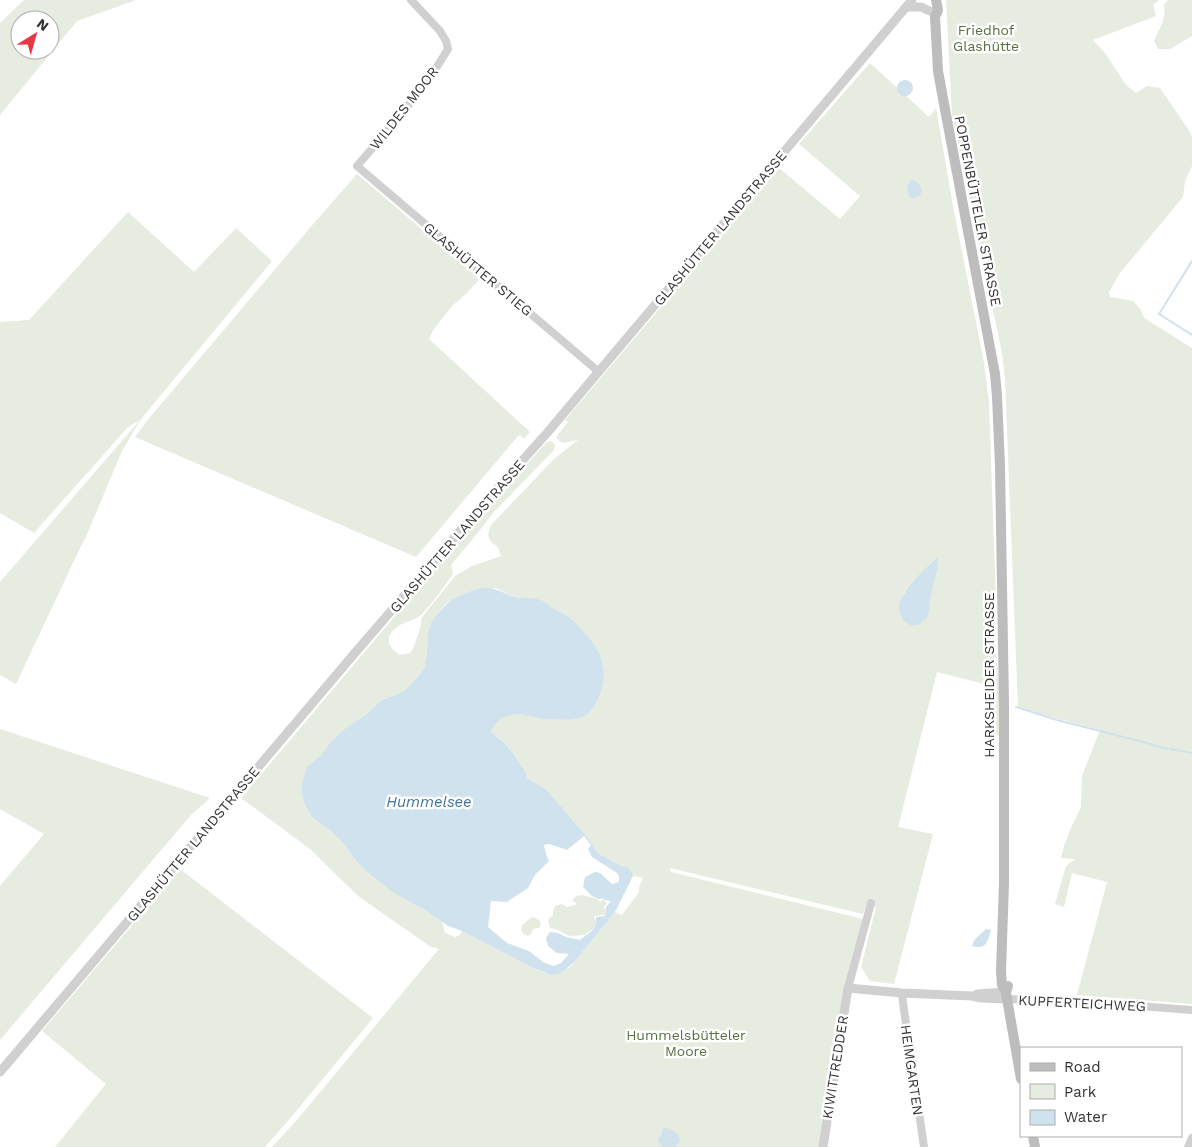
<svg xmlns="http://www.w3.org/2000/svg" width="1192" height="1147" viewBox="0 0 1192 1147" font-family="'Work Sans',sans-serif">
  <rect width="100%" height="100%" fill="#fff"/>
  <g fill="#e6ecdf" fill-rule="evenodd">
    <path d="M 24,0 L 136,0 L 77,21 L 0,115 L 0,23 ZM 20,20 L 50,20 L 50,50 L 20,50 Z"/>
    <polygon points="946,0 1159,0 1153,5 1156,16 1093,40 1105,53 1126,85 1136,93 1147,86 1160,88 1190,132 1192,137 1192,166 1185,181 1183,197 1120,273 1109,292 1110,297 1133,301 1141,310 1144,318 1192,348 1192,1004 1077,995 1107,882 1072,873 1064,907 1055,904 1066,866 1075,859 1061,858 1064,846 1070,830 1081,807 1082,776 1100,730 1018,708 1005,379 1002,353 952,115"/>
    <path d="M 1168,0 L 1192,0 L 1192,36 L 1170,49 L 1158,49 L 1154,41 C 1159,30 1167,17 1164,5 Z"/>
    <path d="M 870,63 L 929,117 L 936,108 L 953,206 L 984,363 L 989,403 L 996,602 L 995,639 L 999,687 L 999,736 L 985,732 L 996,687 L 937,672 L 898,827 L 933,834 L 894,984 L 870,981 L 861,967 L 876,907 L 866,905 L 863,914 L 670,868 L 671,872 L 863,919 L 819,1147 L 272,1147 L 297,1120 L 439,949 L 431,947 L 358,896 L 310,849 L 241,798 L 477,519 L 545,444 L 550,441 L 553,442 L 555,446 L 553,451 L 493,513 L 481,529 L 451,565 L 453,574 C 444,587 432,604 421,615 C 416,620 406,621 400,625 C 385,634 385,646 400,655 L 410,653 L 413,649 L 420,629 L 422,617 L 455,576 L 472,566 L 501,556 L 498,547 C 487,541 486,534 492,524 L 554,459 L 578,440 C 568,441 563,447 556,437 L 568,422 L 565,420 L 779,168 L 840,219 L 860,196 L 799,144 ZM 935,558 L 928,615 L 923,623 L 901,618 L 899,608 L 904,593 ZM 496,588 L 510,595 L 521,598 L 540,599 L 552,608 L 566,615 L 592,641 L 598,651 L 603,664 L 582,717 C 573,718 564,720 554,719 C 537,718 496,704 491,732 L 503,742 L 513,753 L 525,771 L 528,779 L 546,789 L 588,838 L 594,848 L 599,854 L 621,866 L 627,867 L 632,872 L 633,876 L 643,878 L 639,887 L 639,892 L 622,915 L 615,912 L 570,967 L 557,974 L 551,975 L 547,974 L 531,967 L 462,931 L 460,935 L 455,937 L 445,933 L 442,922 L 425,910 L 399,896 L 366,871 L 353,857 L 344,844 L 332,832 L 312,817 L 308,766 L 321,755 L 332,740 L 336,736 L 367,714 L 380,701 L 404,691 L 413,682 L 424,669 L 427,654 L 428,634 L 438,613 L 445,605 L 452,599 L 473,590 Z"/>
    <polygon points="357,174 480,279 466,294 452,306 434,329 429,339 530,432 524,439 520,435 518,436 416,557 135,437 146,422 315,222"/>
    <polygon points="128,212 194,272 236,228 272,261 141,419 122,451 85,539 81,546 16,684 0,675 0,582 140,420 127,428 34,533 0,513 0,322 29,320"/>
    <polygon points="0,729 210,798 190,816 0,1040 0,886 44,834 0,809"/>
    <polygon points="180,869 373,1018 292,1116 265,1147 55,1147 106,1084 42,1031"/>
    <path d="M 583,895 C 589,898 596,896 600,902 L 601,902 L 602,899 L 607,903 L 606,905 L 604,906 L 605,911 L 605,915 L 594,916 L 596,923 L 593,929 L 584,935 L 569,936 L 558,930 L 550,928 L 548,922 L 550,917 L 553,915 L 553,911 L 555,906 L 562,904 L 567,907 L 575,905 L 577,903 L 572,901 L 576,896 Z"/>
    <path d="M 532,917 C 537,918 540,920 541,925 L 539,928 L 533,929 L 531,934 L 528,936 L 523,934 L 521,929 L 523,924 Z"/>
  </g>
  <g fill="#cfe2ee" fill-rule="evenodd">
    <circle cx="905" cy="88" r="8"/>
    <path d="M 911,180 C 918,181 920,185 922,191 L 920,195 L 913,199 L 909,196 L 907,187 Z"/>
    <path d="M 936,558 L 938,558 C 938,573 932,586 930,601 C 929,607 930,614 926,619 C 916,632 899,623 899,608 C 899,593 925,569 936,558 Z"/>
    <path d="M 483,588 C 499,588 501,593 516,597 C 523,599 531,597 538,599 C 544,600 549,606 554,609 C 558,611 561,612 564,614 C 571,618 576,624 581,629 C 600,648 608,664 601,691 C 599,696 598,700 595,705 C 593,709 589,713 585,716 C 575,721 551,720 540,718 C 526,715 512,711 499,720 C 495,724 492,727 491,732 L 503,742 L 513,753 L 525,771 L 528,779 L 546,789 L 588,838 L 594,848 L 599,854 L 621,866 L 627,867 L 632,872 L 633,876 L 615,912 L 575,961 L 566,969 L 558,974 L 551,975 L 531,967 L 462,931 L 448,926 L 425,910 L 399,896 L 390,890 L 366,871 L 353,857 L 344,844 L 332,832 L 312,817 L 305,804 L 302,795 L 302,785 L 306,769 L 308,766 L 321,755 L 332,740 L 346,728 L 367,714 L 380,701 L 404,691 L 413,682 L 424,669 L 427,654 L 428,634 L 431,623 L 438,613 L 452,599 L 473,590 ZM 584,836 L 591,845 L 588,849 L 592,857 L 617,873 L 619,876 L 619,882 L 612,884 L 600,873 L 595,872 L 585,877 L 583,887 L 592,896 L 599,899 L 602,898 L 605,900 L 611,901 L 606,907 L 605,916 L 596,917 C 597,931 589,932 580,940 L 566,937 L 558,933 L 550,932 L 546,938 L 548,946 L 557,953 L 569,954 L 561,963 L 553,966 L 543,962 L 529,951 L 507,943 L 488,927 L 491,901 L 507,902 L 528,888 L 535,875 L 549,861 L 546,854 L 544,845 L 549,844 L 567,850 Z"/>
    <path d="M 986,929 L 991,930 C 988,942 986,950 972,946 C 973,939 981,934 986,929 Z"/>
    <polygon points="663,1128 667,1128 678,1134 680,1141 676,1147 663,1147 658,1142 658,1140 662,1133 662,1129"/>
  </g>
  <g fill="none" stroke-linecap="round" stroke-linejoin="round">
    <g stroke="#cfe2ee" stroke-width="2">
      <polyline points="1192,261 1159,314 1192,335"/>
      <polyline points="1016,707 1057,720 1151,744"/>
      <polyline points="1153,745 1167,749"/>
      <polyline points="1170,749 1192,753"/>
    </g>
    <g stroke="#d0d0d0" stroke-width="8">
      <polyline points="411,0 440,31 446,41 448,49 430,78 394,123 357,166 599,372"/>
      <polyline points="848,988 871,903"/>
      <polyline points="902,993 903,1003 924,1147"/>
      <polyline points="1007,999 1086,1002 1192,1010"/>
      <polyline points="1188,1147 1192,1138"/>
    </g>
    <g stroke="#d0d0d0" stroke-width="9">
      <polyline points="907,7 921,7 932,12"/>
      <polyline points="977,994 1006,992"/>
      <polyline points="0,1072 354,654 479,509 547,433 912,0"/>
      <polyline points="823,1147 848,988 902,993 972,996 981,998 1007,999"/>
    </g>
    <g stroke="#bdbdbd" stroke-width="10">
      <polyline points="936,0 938,10 935,17 938,71 944,104 995,374 997,396 1000,466 1004,704 1004,883 1001,971 1002,985 1006,992"/>
      <polyline points="1008,986 1006,992 1007,999 1021,1079"/>
      <polyline points="1033,1136 1035,1147"/>
    </g>
  </g>
  <g text-anchor="middle" dominant-baseline="central" stroke-width="5" stroke-linejoin="round" paint-order="stroke">
    <g font-size="14" fill="#56703f" stroke="#fff">
      <text x="986" y="30">Friedhof<tspan x="986" dy="16">Glashütte</tspan></text>
      <text x="686" y="1035">Hummelsbütteler<tspan x="686" dy="16">Moore</tspan></text>
    </g>
    <g font-size="14" fill="#333" stroke="#fff">
      <text transform="translate(404 108) rotate(-52)">WILDES MOOR</text>
      <text transform="translate(978 211) rotate(79)">POPPENBÜTTELER STRASSE</text>
      <text transform="translate(720 228) rotate(-50)">GLASHÜTTER LANDSTRASSE</text>
      <text transform="translate(478 269) rotate(40)">GLASHÜTTER STIEG</text>
      <text transform="translate(457 536) rotate(-49)">GLASHÜTTER LANDSTRASSE</text>
      <text transform="translate(989 675) rotate(-90)">HARKSHEIDER STRASSE</text>
      <text transform="translate(193 844) rotate(-50)">GLASHÜTTER LANDSTRASSE</text>
      <text transform="translate(1082 1003) rotate(3)">KUPFERTEICHWEG</text>
      <text transform="translate(835 1067) rotate(-81)">KIWITTREDDER</text>
      <text transform="translate(912 1070) rotate(82)">HEIMGARTEN</text>
    </g>
    <g font-size="15" font-style="italic" fill="#3f7597" stroke="#fff">
      <text x="429" y="802">Hummelsee</text>
    </g>
  </g>
  <rect x="1020" y="1047" width="162" height="90" fill="#ffffff" stroke="#adadad"/>
  <rect x="1030" y="1063" width="25" height="8" fill="#bdbdbd" stroke="#adadad"/>
  <text x="1064" y="1072" font-size="15" fill="#333333">Road</text>
  <rect x="1030" y="1084" width="25" height="15" fill="#e6ecdf" stroke="#adadad"/>
  <text x="1064" y="1097" font-size="15" fill="#333333">Park</text>
  <rect x="1030" y="1110" width="25" height="15" fill="#cfe2ee" stroke="#adadad"/>
  <text x="1064" y="1122" font-size="15" fill="#333333">Water</text>
  <g transform="translate(35 35) rotate(37)"><circle r="24" fill="#ffffff" stroke="#adadad"/>
  <path d="M0-4L9 19L0 12L-9 19Z" fill="#e63946"/>
  <text y="-8" font-size="14" font-weight="bold" text-anchor="middle" fill="#333333">N</text>
  </g>
</svg>
